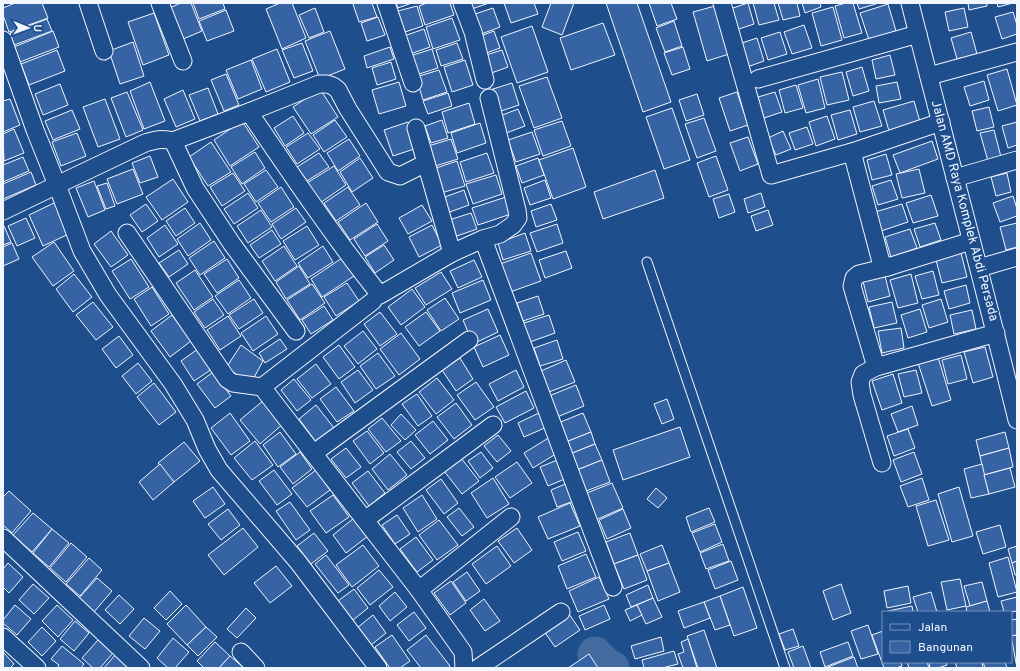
<svg xmlns="http://www.w3.org/2000/svg" width="1020" height="671" viewBox="0 0 1020 671" font-family="Overpass,sans-serif">
  <rect width="100%" height="100%" fill="#1f4e8c"/>
  <g fill="none" stroke-linecap="round" stroke-linejoin="round">
    <polyline stroke="#446ba0" stroke-width="35" points="595,654 608,667 612,668"/>
  </g>
  <g fill="#3563a3" stroke="#f2f6ff">
    <polygon points="15,3 42,3 48,18 9,32 3,15 3,8"/>
    <polygon points="181,3 191,3 202,31 181,40 169,8"/>
    <polygon points="193,3 223,3 225,9 199,19"/>
    <polygon points="280,3 292,3 306,38 282,49 266,9"/>
    <polygon points="356,3 372,3 377,17 359,22 353,4"/>
    <polygon points="396,3 412,3 398,8"/>
    <polygon points="427,3 450,3 454,15 425,25 419,6"/>
    <polygon points="467,3 489,3 469,10"/>
    <polygon points="504,3 534,3 538,14 511,23"/>
    <polygon points="551,3 574,3 562,35 542,27"/>
    <polygon points="606,3 637,3 671,102 643,112"/>
    <polygon points="649,3 671,3 677,19 657,26"/>
    <polygon points="748,3 754,24 736,30 730,9"/>
    <polygon points="753,3 774,3 779,20 759,25"/>
    <polygon points="778,3 797,3 800,16 783,20"/>
    <polygon points="802,3 820,3 821,7 805,13"/>
    <polygon points="846,3 853,3 862,33 844,38 835,6"/>
    <polygon points="857,3 879,3 859,9"/>
    <polygon points="968,3 987,3 987,6 969,10"/>
    <polygon points="997,3 1013,3 998,7"/>
    <polygon points="888,4 896,31 869,40 860,13"/>
    <polygon points="417,6 423,26 405,32 398,11"/>
    <polygon points="715,6 729,54 707,61 693,12"/>
    <polygon points="833,7 842,40 821,46 812,13"/>
    <polygon points="315,8 324,32 309,38 299,15"/>
    <polygon points="493,8 500,27 476,36 469,16"/>
    <polygon points="964,8 968,27 949,31 945,12"/>
    <polygon points="226,10 234,31 207,41 199,21"/>
    <polygon points="1013,12 1017,25 1017,34 1002,39 995,17"/>
    <polygon points="154,13 169,55 143,65 128,22"/>
    <polygon points="378,17 385,35 367,41 361,23"/>
    <polygon points="452,18 460,40 433,49 426,27"/>
    <polygon points="47,19 52,31 14,45 10,33"/>
    <polygon points="674,21 682,46 665,52 656,28"/>
    <polygon points="603,23 615,55 571,70 560,38"/>
    <polygon points="804,25 812,48 792,54 784,32"/>
    <polygon points="532,26 548,72 517,83 501,37"/>
    <polygon points="424,29 430,47 410,54 404,36"/>
    <polygon points="53,31 59,47 20,62 14,47"/>
    <polygon points="330,31 345,69 320,79 305,41"/>
    <polygon points="494,31 500,48 481,55 475,38"/>
    <polygon points="780,32 787,54 768,60 761,38"/>
    <polygon points="971,32 977,54 957,59 951,38"/>
    <polygon points="757,38 764,61 747,67 739,44"/>
    <polygon points="133,42 144,76 120,84 109,51"/>
    <polygon points="302,43 313,71 294,78 282,50"/>
    <polygon points="457,43 463,59 441,66 436,50"/>
    <polygon points="390,47 394,59 367,68 364,56"/>
    <polygon points="683,47 690,69 672,75 664,53"/>
    <polygon points="277,49 290,82 266,92 252,59"/>
    <polygon points="432,49 438,68 416,75 410,56"/>
    <polygon points="57,50 65,71 29,85 21,64"/>
    <polygon points="502,50 508,67 486,75 480,57"/>
    <polygon points="890,55 895,75 876,79 872,60"/>
    <polygon points="251,60 262,89 238,99 226,70"/>
    <polygon points="465,60 473,85 452,92 444,67"/>
    <polygon points="391,62 396,79 377,85 372,68"/>
    <polygon points="862,67 869,91 853,96 846,72"/>
    <polygon points="1007,69 1017,105 998,111 987,75"/>
    <polygon points="439,70 447,92 423,100 416,77"/>
    <polygon points="842,72 849,100 827,105 820,77"/>
    <polygon points="226,74 239,105 224,111 211,80"/>
    <polygon points="547,77 562,118 534,128 519,86"/>
    <polygon points="818,79 825,108 806,113 798,85"/>
    <polygon points="984,81 989,100 970,106 964,87"/>
    <polygon points="150,82 165,121 144,129 130,91"/>
    <polygon points="399,82 406,106 379,114 372,90"/>
    <polygon points="897,82 901,99 879,103 876,86"/>
    <polygon points="512,83 519,105 501,111 493,89"/>
    <polygon points="60,84 68,105 43,115 35,94"/>
    <polygon points="796,85 803,108 785,113 779,90"/>
    <polygon points="208,88 218,114 200,121 189,95"/>
    <polygon points="320,89 338,117 311,134 293,107"/>
    <polygon points="183,90 195,119 176,127 164,99"/>
    <polygon points="127,92 143,130 126,137 111,98"/>
    <polygon points="737,92 748,125 730,131 719,98"/>
    <polygon points="775,92 782,112 764,118 758,97"/>
    <polygon points="448,93 452,106 428,114 423,101"/>
    <polygon points="697,94 704,115 686,121 679,100"/>
    <polygon points="10,99 20,125 3,132 3,101"/>
    <polygon points="105,99 120,139 98,147 83,107"/>
    <polygon points="874,101 882,126 860,132 853,107"/>
    <polygon points="914,101 920,122 889,131 883,110"/>
    <polygon points="469,103 475,124 448,133 442,112"/>
    <polygon points="989,107 994,127 977,131 972,111"/>
    <polygon points="672,108 690,160 664,169 646,117"/>
    <polygon points="518,109 525,126 506,133 500,116"/>
    <polygon points="72,110 80,129 53,140 45,121"/>
    <polygon points="850,110 857,134 838,140 831,115"/>
    <polygon points="293,116 304,133 285,146 274,128"/>
    <polygon points="827,116 835,139 816,146 809,122"/>
    <polygon points="704,118 716,151 697,158 685,124"/>
    <polygon points="335,120 347,137 324,152 313,135"/>
    <polygon points="442,120 448,138 431,143 425,126"/>
    <polygon points="242,121 259,147 230,166 214,140"/>
    <polygon points="562,121 571,146 543,156 534,130"/>
    <polygon points="408,122 417,148 393,156 384,130"/>
    <polygon points="1017,122 1017,145 1008,148 1002,126"/>
    <polygon points="480,123 486,143 457,153 451,133"/>
    <polygon points="807,127 813,144 795,150 789,133"/>
    <polygon points="14,129 24,153 4,161 3,134"/>
    <polygon points="994,130 1001,157 988,161 980,133"/>
    <polygon points="783,131 791,149 776,155 768,138"/>
    <polygon points="532,132 540,154 516,162 508,140"/>
    <polygon points="77,133 86,156 61,166 52,142"/>
    <polygon points="308,133 320,149 297,164 286,147"/>
    <polygon points="748,137 758,164 740,171 730,143"/>
    <polygon points="349,139 360,156 338,171 327,153"/>
    <polygon points="451,139 458,159 432,167 425,147"/>
    <polygon points="932,141 938,159 900,173 893,155"/>
    <polygon points="211,142 231,172 208,186 189,157"/>
    <polygon points="573,148 586,187 553,199 539,160"/>
    <polygon points="255,152 265,168 242,184 231,167"/>
    <polygon points="319,153 329,167 307,181 297,167"/>
    <polygon points="487,153 494,173 466,182 460,162"/>
    <polygon points="886,154 892,175 872,180 867,160"/>
    <polygon points="150,156 158,177 140,183 132,163"/>
    <polygon points="716,156 728,190 709,197 697,163"/>
    <polygon points="23,157 29,171 3,182 3,165"/>
    <polygon points="360,158 373,178 352,192 340,172"/>
    <polygon points="538,158 544,175 522,183 516,166"/>
    <polygon points="457,161 465,186 441,193 433,169"/>
    <polygon points="334,166 346,185 320,203 307,183"/>
    <polygon points="133,169 143,194 117,204 107,179"/>
    <polygon points="919,169 925,193 902,198 896,174"/>
    <polygon points="266,170 278,187 256,202 244,184"/>
    <polygon points="655,170 664,198 603,219 594,192"/>
    <polygon points="31,172 36,185 3,199 3,184"/>
    <polygon points="233,173 245,191 222,206 210,187"/>
    <polygon points="1007,173 1011,192 996,196 991,177"/>
    <polygon points="496,175 502,194 473,204 466,184"/>
    <polygon points="173,179 188,202 162,220 146,197"/>
    <polygon points="545,180 551,198 530,205 524,188"/>
    <polygon points="891,180 898,199 878,205 872,186"/>
    <polygon points="94,181 105,210 88,217 76,188"/>
    <polygon points="107,183 115,206 106,209 97,186"/>
    <polygon points="281,187 294,207 271,222 258,203"/>
    <polygon points="348,187 360,205 336,221 324,203"/>
    <polygon points="464,190 469,205 447,213 442,198"/>
    <polygon points="248,193 258,208 234,224 224,209"/>
    <polygon points="761,193 765,207 748,213 744,199"/>
    <polygon points="729,194 735,212 719,218 713,199"/>
    <polygon points="931,195 938,216 913,223 906,203"/>
    <polygon points="1013,196 1017,209 1017,216 1000,222 993,203"/>
    <polygon points="506,197 511,214 478,225 472,208"/>
    <polygon points="56,202 71,233 43,246 29,215"/>
    <polygon points="366,203 378,222 350,240 338,222"/>
    <polygon points="146,204 158,221 142,232 130,215"/>
    <polygon points="551,204 557,220 536,227 531,211"/>
    <polygon points="902,204 908,222 881,231 875,212"/>
    <polygon points="422,205 432,221 408,234 399,218"/>
    <polygon points="185,208 195,223 176,236 166,221"/>
    <polygon points="296,208 306,222 281,239 272,224"/>
    <polygon points="261,210 272,227 248,243 237,226"/>
    <polygon points="768,210 773,225 756,231 751,216"/>
    <polygon points="471,213 477,229 454,237 449,220"/>
    <polygon points="26,218 35,238 17,246 8,226"/>
    <polygon points="200,223 211,240 188,256 177,239"/>
    <polygon points="935,223 941,240 920,247 914,229"/>
    <polygon points="1017,223 1017,247 1006,250 1000,227"/>
    <polygon points="377,224 388,241 365,256 354,239"/>
    <polygon points="557,224 563,243 537,252 530,233"/>
    <polygon points="165,225 178,244 159,257 147,238"/>
    <polygon points="432,225 442,245 419,257 409,237"/>
    <polygon points="4,226 11,242 3,245 3,227"/>
    <polygon points="307,226 319,245 295,260 283,241"/>
    <polygon points="910,229 917,248 891,257 885,237"/>
    <polygon points="272,230 281,244 259,258 250,245"/>
    <polygon points="111,231 128,255 111,267 94,244"/>
    <polygon points="525,233 531,251 503,260 498,243"/>
    <polygon points="214,241 225,258 200,275 189,258"/>
    <polygon points="54,242 74,271 53,286 32,257"/>
    <polygon points="12,243 19,259 3,266 3,247"/>
    <polygon points="384,245 394,260 375,273 365,257"/>
    <polygon points="284,246 297,266 275,281 262,261"/>
    <polygon points="323,246 333,262 308,278 298,263"/>
    <polygon points="179,250 188,264 169,277 159,263"/>
    <polygon points="566,251 572,268 545,278 539,260"/>
    <polygon points="531,253 541,281 510,292 500,264"/>
    <polygon points="961,253 967,277 942,283 936,260"/>
    <polygon points="342,258 354,276 322,297 311,279"/>
    <polygon points="131,259 149,287 130,299 112,271"/>
    <polygon points="227,259 239,278 217,293 204,274"/>
    <polygon points="474,260 482,277 458,288 450,271"/>
    <polygon points="299,266 310,284 286,299 276,282"/>
    <polygon points="195,270 213,297 194,310 176,283"/>
    <polygon points="933,271 939,295 922,299 915,276"/>
    <polygon points="441,272 452,289 426,305 415,288"/>
    <polygon points="74,274 92,297 73,312 56,289"/>
    <polygon points="911,274 918,303 898,308 890,280"/>
    <polygon points="885,276 890,296 868,302 863,281"/>
    <polygon points="239,280 251,298 228,314 215,296"/>
    <polygon points="483,280 491,300 460,313 452,293"/>
    <polygon points="347,283 359,301 336,316 324,297"/>
    <polygon points="312,284 325,303 300,320 287,300"/>
    <polygon points="966,285 970,303 949,309 944,291"/>
    <polygon points="152,287 169,314 151,326 134,299"/>
    <polygon points="412,289 425,307 401,325 388,307"/>
    <polygon points="538,296 544,314 523,321 517,303"/>
    <polygon points="445,298 459,319 441,331 427,310"/>
    <polygon points="213,299 224,315 205,328 194,312"/>
    <polygon points="254,299 263,313 239,329 229,315"/>
    <polygon points="941,299 948,322 929,328 922,305"/>
    <polygon points="93,302 113,327 96,340 76,315"/>
    <polygon points="892,302 897,323 874,328 869,307"/>
    <polygon points="324,306 333,320 311,334 302,320"/>
    <polygon points="488,309 498,332 473,344 463,320"/>
    <polygon points="920,309 927,332 908,338 901,315"/>
    <polygon points="972,310 976,329 954,334 950,315"/>
    <polygon points="380,312 397,334 380,346 364,324"/>
    <polygon points="426,312 440,331 419,346 405,327"/>
    <polygon points="172,315 191,341 170,357 151,331"/>
    <polygon points="549,315 555,333 527,343 521,324"/>
    <polygon points="228,316 241,336 220,350 207,330"/>
    <polygon points="266,316 278,334 253,351 241,333"/>
    <polygon points="901,328 904,348 882,353 878,331"/>
    <polygon points="363,331 377,349 358,364 344,346"/>
    <polygon points="401,333 420,359 399,375 380,349"/>
    <polygon points="500,335 509,355 483,367 474,347"/>
    <polygon points="119,336 133,355 116,368 102,349"/>
    <polygon points="280,339 287,349 265,363 259,353"/>
    <polygon points="557,340 563,359 540,366 534,348"/>
    <polygon points="241,345 263,361 251,383 226,368"/>
    <polygon points="339,345 355,367 339,379 323,357"/>
    <polygon points="985,347 993,377 973,383 964,352"/>
    <polygon points="198,349 212,369 194,381 181,361"/>
    <polygon points="378,353 395,376 376,389 360,366"/>
    <polygon points="961,355 967,379 948,384 942,360"/>
    <polygon points="938,357 951,400 932,406 918,363"/>
    <polygon points="460,358 473,379 456,391 442,370"/>
    <polygon points="566,360 575,382 549,392 541,371"/>
    <polygon points="138,363 152,381 136,394 122,376"/>
    <polygon points="316,364 331,384 312,398 297,379"/>
    <polygon points="358,370 373,390 355,403 341,382"/>
    <polygon points="516,370 524,387 498,401 489,384"/>
    <polygon points="916,370 922,393 904,397 898,374"/>
    <polygon points="213,372 231,396 215,408 197,384"/>
    <polygon points="893,374 902,403 882,410 872,381"/>
    <polygon points="437,378 454,400 436,414 419,392"/>
    <polygon points="294,379 311,400 297,411 281,390"/>
    <polygon points="476,382 494,407 475,420 457,395"/>
    <polygon points="154,383 176,412 159,425 137,397"/>
    <polygon points="576,385 584,406 557,417 549,396"/>
    <polygon points="336,387 354,411 337,422 320,399"/>
    <polygon points="526,391 534,408 505,423 496,407"/>
    <polygon points="417,394 432,416 418,426 402,404"/>
    <polygon points="667,399 674,419 662,424 654,404"/>
    <polygon points="264,400 284,423 260,444 240,420"/>
    <polygon points="456,403 472,425 454,439 437,417"/>
    <polygon points="316,405 334,428 316,442 299,419"/>
    <polygon points="912,406 918,425 898,432 891,414"/>
    <polygon points="541,412 547,427 524,437 518,423"/>
    <polygon points="230,413 250,441 231,455 211,428"/>
    <polygon points="583,413 591,432 566,442 558,423"/>
    <polygon points="401,414 416,430 405,440 391,425"/>
    <polygon points="382,418 401,441 386,452 368,429"/>
    <polygon points="433,421 448,440 430,454 415,435"/>
    <polygon points="680,427 690,457 623,480 613,450"/>
    <polygon points="908,429 915,448 894,456 887,436"/>
    <polygon points="367,431 384,453 370,464 353,441"/>
    <polygon points="280,432 296,454 278,467 263,445"/>
    <polygon points="591,432 595,444 570,454 566,442"/>
    <polygon points="1005,432 1009,448 980,456 976,440"/>
    <polygon points="498,435 511,451 497,462 484,446"/>
    <polygon points="550,437 559,452 533,468 524,453"/>
    <polygon points="255,441 273,465 252,480 234,458"/>
    <polygon points="411,441 425,458 411,469 397,452"/>
    <polygon points="184,442 200,461 174,482 158,463"/>
    <polygon points="595,444 602,460 577,470 570,454"/>
    <polygon points="346,448 361,467 346,478 331,459"/>
    <polygon points="1009,448 1013,467 984,475 980,456"/>
    <polygon points="300,452 312,469 293,484 280,467"/>
    <polygon points="481,452 493,468 480,478 468,461"/>
    <polygon points="914,452 922,474 901,482 893,460"/>
    <polygon points="390,454 407,475 388,490 372,469"/>
    <polygon points="461,458 479,481 462,494 444,471"/>
    <polygon points="560,459 567,478 548,486 540,467"/>
    <polygon points="602,460 610,482 586,491 577,470"/>
    <polygon points="517,462 532,483 510,498 495,477"/>
    <polygon points="160,464 174,482 153,500 139,482"/>
    <polygon points="982,464 989,494 971,498 964,469"/>
    <polygon points="1010,468 1015,487 989,494 984,475"/>
    <polygon points="274,470 292,494 277,505 259,481"/>
    <polygon points="316,470 330,490 307,507 292,488"/>
    <polygon points="368,471 385,493 369,506 352,483"/>
    <polygon points="493,478 509,504 487,518 471,493"/>
    <polygon points="922,478 929,500 908,507 900,486"/>
    <polygon points="441,479 458,503 444,514 426,490"/>
    <polygon points="568,483 574,501 557,507 551,490"/>
    <polygon points="612,483 623,508 593,521 582,495"/>
    <polygon points="213,487 225,504 205,518 193,501"/>
    <polygon points="959,487 973,536 952,542 938,494"/>
    <polygon points="656,488 667,498 658,508 647,499"/>
    <polygon points="9,491 31,511 12,533 3,525 3,497"/>
    <polygon points="333,495 349,517 326,533 310,511"/>
    <polygon points="422,495 437,519 418,532 403,508"/>
    <polygon points="936,500 949,540 928,546 916,506"/>
    <polygon points="290,502 310,530 296,540 276,511"/>
    <polygon points="570,503 580,526 548,539 538,517"/>
    <polygon points="459,508 474,527 462,536 447,517"/>
    <polygon points="709,508 715,522 691,532 686,517"/>
    <polygon points="228,509 240,525 221,540 208,524"/>
    <polygon points="623,509 631,528 607,539 599,520"/>
    <polygon points="33,513 52,529 32,552 13,535"/>
    <polygon points="397,515 410,534 395,544 382,525"/>
    <polygon points="354,518 368,536 346,553 333,535"/>
    <polygon points="439,520 458,545 437,560 419,535"/>
    <polygon points="715,524 722,542 700,552 692,533"/>
    <polygon points="1000,525 1006,547 983,554 976,532"/>
    <polygon points="243,528 258,547 224,575 208,555"/>
    <polygon points="517,528 532,550 514,563 498,541"/>
    <polygon points="52,529 69,543 49,567 33,553"/>
    <polygon points="578,532 586,551 562,561 554,542"/>
    <polygon points="314,533 328,551 311,564 297,546"/>
    <polygon points="630,533 638,555 614,564 606,542"/>
    <polygon points="416,537 433,560 417,572 400,549"/>
    <polygon points="71,543 87,557 66,582 50,568"/>
    <polygon points="723,544 729,561 706,569 700,553"/>
    <polygon points="363,545 379,566 352,587 336,565"/>
    <polygon points="662,545 669,563 647,571 640,554"/>
    <polygon points="497,546 511,566 486,584 472,564"/>
    <polygon points="1017,546 1017,561 1012,563 1008,549"/>
    <polygon points="586,554 596,577 567,589 558,566"/>
    <polygon points="326,555 349,585 338,593 315,564"/>
    <polygon points="638,555 647,580 624,589 614,564"/>
    <polygon points="1008,557 1017,592 998,597 989,563"/>
    <polygon points="89,558 102,570 80,596 66,584"/>
    <polygon points="731,561 738,580 715,589 708,570"/>
    <polygon points="1017,561 1017,575 1015,575 1012,563"/>
    <polygon points="8,563 23,577 9,593 3,587 3,569"/>
    <polygon points="669,563 680,592 658,601 647,571"/>
    <polygon points="276,566 292,586 270,603 254,583"/>
    <polygon points="379,570 393,587 370,605 357,588"/>
    <polygon points="467,572 480,591 466,601 453,582"/>
    <polygon points="599,577 609,599 578,612 569,591"/>
    <polygon points="97,578 112,591 94,612 79,598"/>
    <polygon points="960,579 966,606 947,610 941,582"/>
    <polygon points="451,581 466,603 450,615 434,593"/>
    <polygon points="982,582 987,601 970,606 964,586"/>
    <polygon points="33,584 49,598 34,614 19,600"/>
    <polygon points="841,584 851,613 833,620 823,591"/>
    <polygon points="648,585 653,598 631,607 626,595"/>
    <polygon points="908,586 911,603 887,608 884,591"/>
    <polygon points="743,587 757,628 734,636 720,596"/>
    <polygon points="354,589 368,608 353,620 338,601"/>
    <polygon points="170,591 182,604 166,620 154,608"/>
    <polygon points="395,592 407,607 390,621 379,606"/>
    <polygon points="931,592 937,612 918,612 913,597"/>
    <polygon points="119,595 134,609 120,624 105,610"/>
    <polygon points="720,596 730,625 715,630 704,602"/>
    <polygon points="1017,597 1017,611 1011,612 1004,612 1001,601"/>
    <polygon points="653,598 662,617 646,624 637,605"/>
    <polygon points="484,599 500,621 485,631 470,610"/>
    <polygon points="987,601 990,612 967,612 966,607"/>
    <polygon points="704,602 710,618 684,628 678,611"/>
    <polygon points="15,605 31,619 17,635 3,623 3,620"/>
    <polygon points="57,605 73,620 58,637 42,621"/>
    <polygon points="186,605 206,627 187,645 167,624"/>
    <polygon points="604,605 610,619 585,630 579,616"/>
    <polygon points="637,605 642,615 630,621 625,610"/>
    <polygon points="912,606 913,612 889,612 888,611"/>
    <polygon points="246,608 256,618 237,638 227,629"/>
    <polygon points="414,612 426,628 409,641 397,625"/>
    <polygon points="569,614 580,630 555,647 544,631"/>
    <polygon points="373,615 386,633 371,645 357,628"/>
    <polygon points="144,618 160,631 145,649 129,636"/>
    <polygon points="1017,619 1017,635 1011,636 1011,620"/>
    <polygon points="75,621 89,633 74,651 60,639"/>
    <polygon points="868,625 878,654 861,659 851,631"/>
    <polygon points="42,627 56,641 42,656 28,642"/>
    <polygon points="206,627 217,637 198,656 187,645"/>
    <polygon points="793,629 799,646 785,650 779,634"/>
    <polygon points="704,630 717,668 698,668 687,636"/>
    <polygon points="883,631 883,662 901,662 902,666 896,668 884,668 872,635"/>
    <polygon points="392,635 410,661 400,668 390,668 375,647"/>
    <polygon points="426,635 450,666 448,668 421,668 407,650"/>
    <polygon points="1017,635 1017,668 1011,636"/>
    <polygon points="661,637 664,651 635,659 631,646"/>
    <polygon points="173,638 189,652 175,668 168,668 157,658"/>
    <polygon points="688,639 697,668 683,668 678,654 684,652 681,642"/>
    <polygon points="98,640 113,653 100,668 93,668 82,658"/>
    <polygon points="215,642 230,656 219,668 204,668 197,661"/>
    <polygon points="848,642 853,656 825,667 820,652"/>
    <polygon points="62,646 84,664 81,668 57,668 59,665 51,659"/>
    <polygon points="803,646 811,668 794,668 788,652"/>
    <polygon points="674,651 678,664 662,668 644,668 642,660"/>
    <polygon points="3,652 14,664 10,668 3,668"/>
    <polygon points="589,654 598,668 568,668"/>
    <polygon points="115,655 129,668 104,668"/>
    <polygon points="230,656 243,667 242,668 219,668"/>
    <polygon points="854,657 858,668 828,668 828,667"/>
    <polygon points="907,662 927,662 929,668 909,668"/>
    <polygon points="929,662 946,662 947,665 938,668 930,668"/>
    <polygon points="955,662 982,662 983,668 957,668"/>
    <polygon points="983,662 1005,662 1007,668 985,668"/>
  </g>
  <g fill="none" stroke-linecap="round" stroke-linejoin="round">
    <g stroke="#f2f6ff" stroke-width="11">
      <polyline id="lane" points="647,262 785,668"/>
    </g>
    <g stroke="#f2f6ff" stroke-width="19">
      <g id="street">
        <polyline points="88,3 104,51"/>
        <polyline points="160,3 183,61"/>
        <polyline points="386,3 413,83"/>
        <polyline points="462,3 473,32 485,80"/>
        <polyline points="722,3 771,175 852,152 941,122"/>
        <path d="M 910,3 C 945,142 983,281 1017,420"/>
        <polyline points="3,40 35,130 57,185 3,211"/>
        <polyline points="929,76 1017,52"/>
        <polyline points="758,79 918,34"/>
        <path d="M 249,112 C 291,174 333,236 380,295 L 452,253 L 483,239 L 500,234 L 513,225 L 518,218 L 517,210 L 489,98"/>
        <polyline points="416,128 452,253"/>
        <path d="M 173,141 C 162,138 155,140 145,143 L 57,185 L 82,251 L 108,295 L 173,384 L 195,420 L 207,449 L 219,470 L 298,562 L 378,668"/>
        <polyline points="852,152 881,262 888,267 971,241"/>
        <polyline points="955,178 1017,160"/>
        <polyline points="127,233 227,379 233,383 262,387 373,301"/>
        <polyline points="483,239 613,587"/>
        <polyline points="979,268 1017,257"/>
        <polyline points="296,331 232,244 195,188 173,141 249,112 319,84 327,84 333,86 338,90 348,109 388,172 400,176 426,163"/>
        <polyline points="876,367 852,286 854,278 859,274 888,267"/>
        <polyline points="262,387 419,590 463,652 464,668"/>
        <polyline points="314,453 469,340"/>
        <polyline points="882,463 862,395 860,382 863,374 876,367 996,333"/>
        <polyline points="365,520 493,425"/>
        <polyline points="3,538 141,668"/>
        <polyline points="419,590 511,517"/>
        <polyline points="3,637 37,668"/>
        <polyline points="241,652 256,668"/>
        <polyline points="478,668 561,612"/>
      </g>
    </g>
    <use href="#lane" stroke="#1f4e8c" stroke-width="9"/>
    <use href="#street" stroke="#1f4e8c" stroke-width="17"/>
  </g>
  <g text-anchor="middle" dominant-baseline="central" stroke-width="3" stroke-linejoin="round" paint-order="stroke">
    <g font-size="13" fill="#f2f6ff" stroke="#1f4e8c">
      <text transform="translate(964 211) rotate(75)">Jalan AMD Raya Komplek Abdi Persada</text>
    </g>
  </g>
  <rect width="1020" height="671" fill="none" stroke="#f2f6ff" stroke-width="8"/>
  <rect x="882" y="611" width="130" height="52" fill="#1f4e8c" stroke="#7391ba"/>
  <rect x="890" y="624" width="20" height="6" fill="#1f4e8c" stroke="#7391ba"/>
  <text x="918" y="631" font-size="12" fill="#f2f6ff">Jalan</text>
  <rect x="890" y="641" width="20" height="12" fill="#3563a3" stroke="#7391ba"/>
  <text x="918" y="651" font-size="12" fill="#f2f6ff">Bangunan</text>
  <g transform="translate(28 28) rotate(91)" stroke="#1f4e8c" stroke-width="3" paint-order="stroke">
  <path d="M0-3L7 15L0 10L-7 15Z" fill="#f2f6ff"/>
  <text y="-6" font-size="11" font-weight="bold" text-anchor="middle" fill="#f2f6ff">U</text>
  </g>
</svg>
